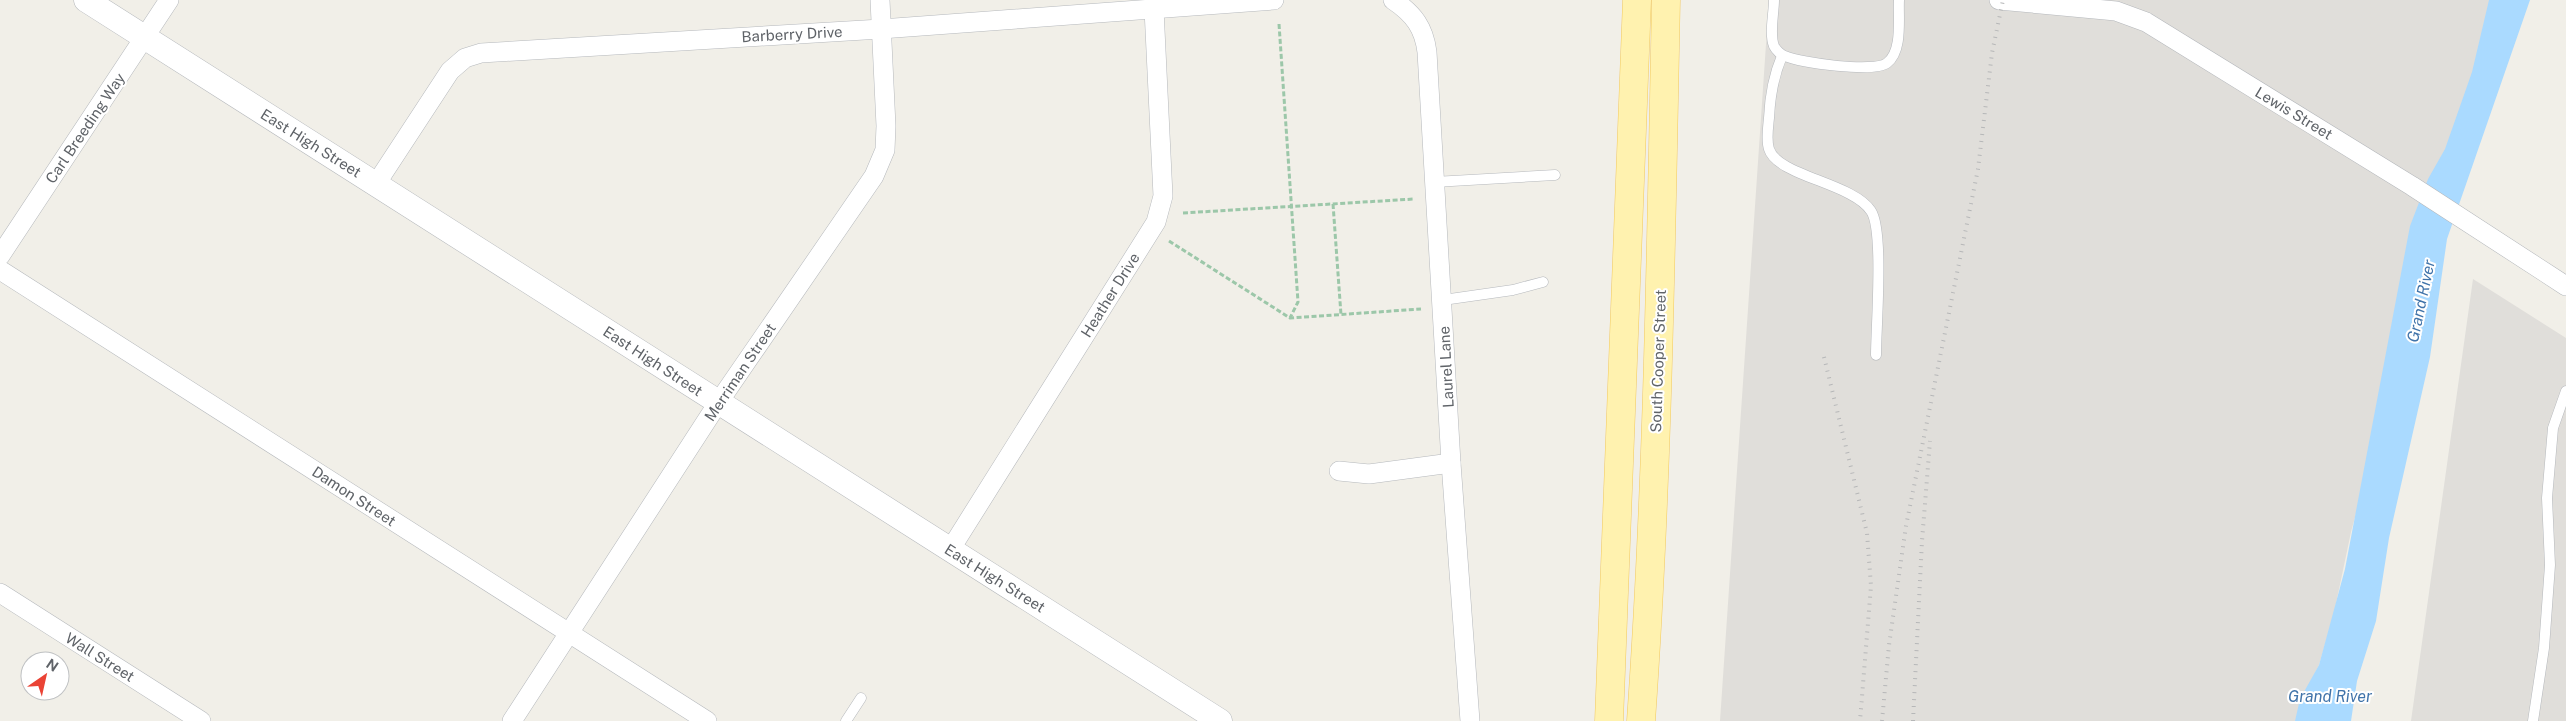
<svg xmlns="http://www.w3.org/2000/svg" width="2566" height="721" viewBox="0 0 2566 721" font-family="'Public Sans',sans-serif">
  <rect width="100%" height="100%" fill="#f1efe8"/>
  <g fill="#e0deda">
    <polygon points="1769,0 2495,0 2351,532 2334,613 2319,665 2312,679 2303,721 1720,721"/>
    <polygon points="2473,279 2566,338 2566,721 2411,721"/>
  </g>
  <polygon fill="#aadaff" points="2489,0 2530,0 2447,239 2430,357 2389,538 2376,621 2357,681 2351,721 2295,721 2300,699 2319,665 2345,569 2410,226 2428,179 2445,149 2472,72"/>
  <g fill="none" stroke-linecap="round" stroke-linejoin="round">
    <g stroke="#b5b8bc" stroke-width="11">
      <g id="service">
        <path d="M 1774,0 C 1774,13 1769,34 1774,46 C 1776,50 1781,55 1785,56 C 1801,63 1874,73 1887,63 C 1903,51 1898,18 1899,0"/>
        <path d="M 1782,56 C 1773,77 1770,96 1769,118 C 1768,128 1766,140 1769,149 C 1777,176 1853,183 1871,211 C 1884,230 1876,327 1876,355"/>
        <polyline points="1434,182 1555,175"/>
        <polyline points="1443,300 1513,290 1543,282"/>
        <polyline points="846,721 861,698"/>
        <polyline points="2533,721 2544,648 2550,565 2547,498 2553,428 2566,391"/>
      </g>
    </g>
    <g stroke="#b5b8bc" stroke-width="20">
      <g id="minor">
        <path d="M 1393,0 C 1414,14 1424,28 1427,52 L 1451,463 L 1470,721"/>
        <polyline points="1999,0 2116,11 2146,22 2412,186 2566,286"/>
        <polyline points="376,184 450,71 465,58 481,53 881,29 1274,0"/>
        <polyline points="0,256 169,0"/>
        <polyline points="0,270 707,721"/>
        <polyline points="1339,471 1369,474 1451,463"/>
        <polyline points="950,550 1156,222 1163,196 1154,9"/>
        <polyline points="0,593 201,721"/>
        <polyline points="512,721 718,403 874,176 885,150 886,126 880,0"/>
      </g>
    </g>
    <g stroke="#b5b8bc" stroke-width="25">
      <polyline id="tertiary" points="86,0 1220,721"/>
    </g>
    <g stroke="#f2c960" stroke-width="29">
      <g id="primary">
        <polyline points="1609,721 1637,0"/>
        <path d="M 1641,721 C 1658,481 1661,241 1666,0"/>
      </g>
    </g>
    <g stroke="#9cc7a9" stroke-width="3" stroke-dasharray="5 2.5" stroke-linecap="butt">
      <polyline points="1279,24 1298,302 1290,318"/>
      <polyline points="1333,204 1341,315"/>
      <polyline points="1183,213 1414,199"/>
      <polyline points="1169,241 1290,318 1421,309"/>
    </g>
    <use href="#service" stroke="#fff" stroke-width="10"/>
    <use href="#minor" stroke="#fff" stroke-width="19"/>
    <use href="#tertiary" stroke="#fff" stroke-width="24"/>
    <use href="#primary" stroke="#fff2af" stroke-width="28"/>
    <g stroke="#b6b7b8" stroke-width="4" stroke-dasharray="1 6" stroke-linecap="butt">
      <polyline points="1824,357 1867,533 1871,586 1860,721"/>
      <polyline points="1882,721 1889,645 1906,526 1978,169 1992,53 2003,0"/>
      <polyline points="1913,721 1922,541 1930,441"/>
    </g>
  </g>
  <g text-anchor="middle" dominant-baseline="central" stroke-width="4" stroke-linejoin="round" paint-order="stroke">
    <g font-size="15" fill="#5f6368" stroke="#fff">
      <text transform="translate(792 34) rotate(-3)">Barberry Drive</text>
      <text transform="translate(2294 113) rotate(31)">Lewis Street</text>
      <text transform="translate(85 128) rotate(-56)">Carl Breeding Way</text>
      <text transform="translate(311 143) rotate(32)">East High Street</text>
      <text transform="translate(1110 295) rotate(-58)">Heather Drive</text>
      <text transform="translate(653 361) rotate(33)">East High Street</text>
      <text transform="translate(1658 361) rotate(-88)">South Cooper Street</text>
      <text transform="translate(1446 367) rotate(-93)">Laurel Lane</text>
      <text transform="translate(740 372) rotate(-56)">Merriman Street</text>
      <text transform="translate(354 496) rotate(33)">Damon Street</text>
      <text transform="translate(995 578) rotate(32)">East High Street</text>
      <text transform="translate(100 657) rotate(32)">Wall Street</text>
    </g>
    <g font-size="16" font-style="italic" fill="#4174aa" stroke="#fff">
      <text transform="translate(2421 301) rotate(-78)">Grand River</text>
      <text x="2330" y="696">Grand River</text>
    </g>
  </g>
  <g transform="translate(45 676) rotate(34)"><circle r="24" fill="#ffffff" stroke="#bfc1c3"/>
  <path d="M0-4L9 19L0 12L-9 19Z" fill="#ea4335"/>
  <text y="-8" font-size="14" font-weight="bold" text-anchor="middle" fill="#5f6368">N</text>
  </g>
</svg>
